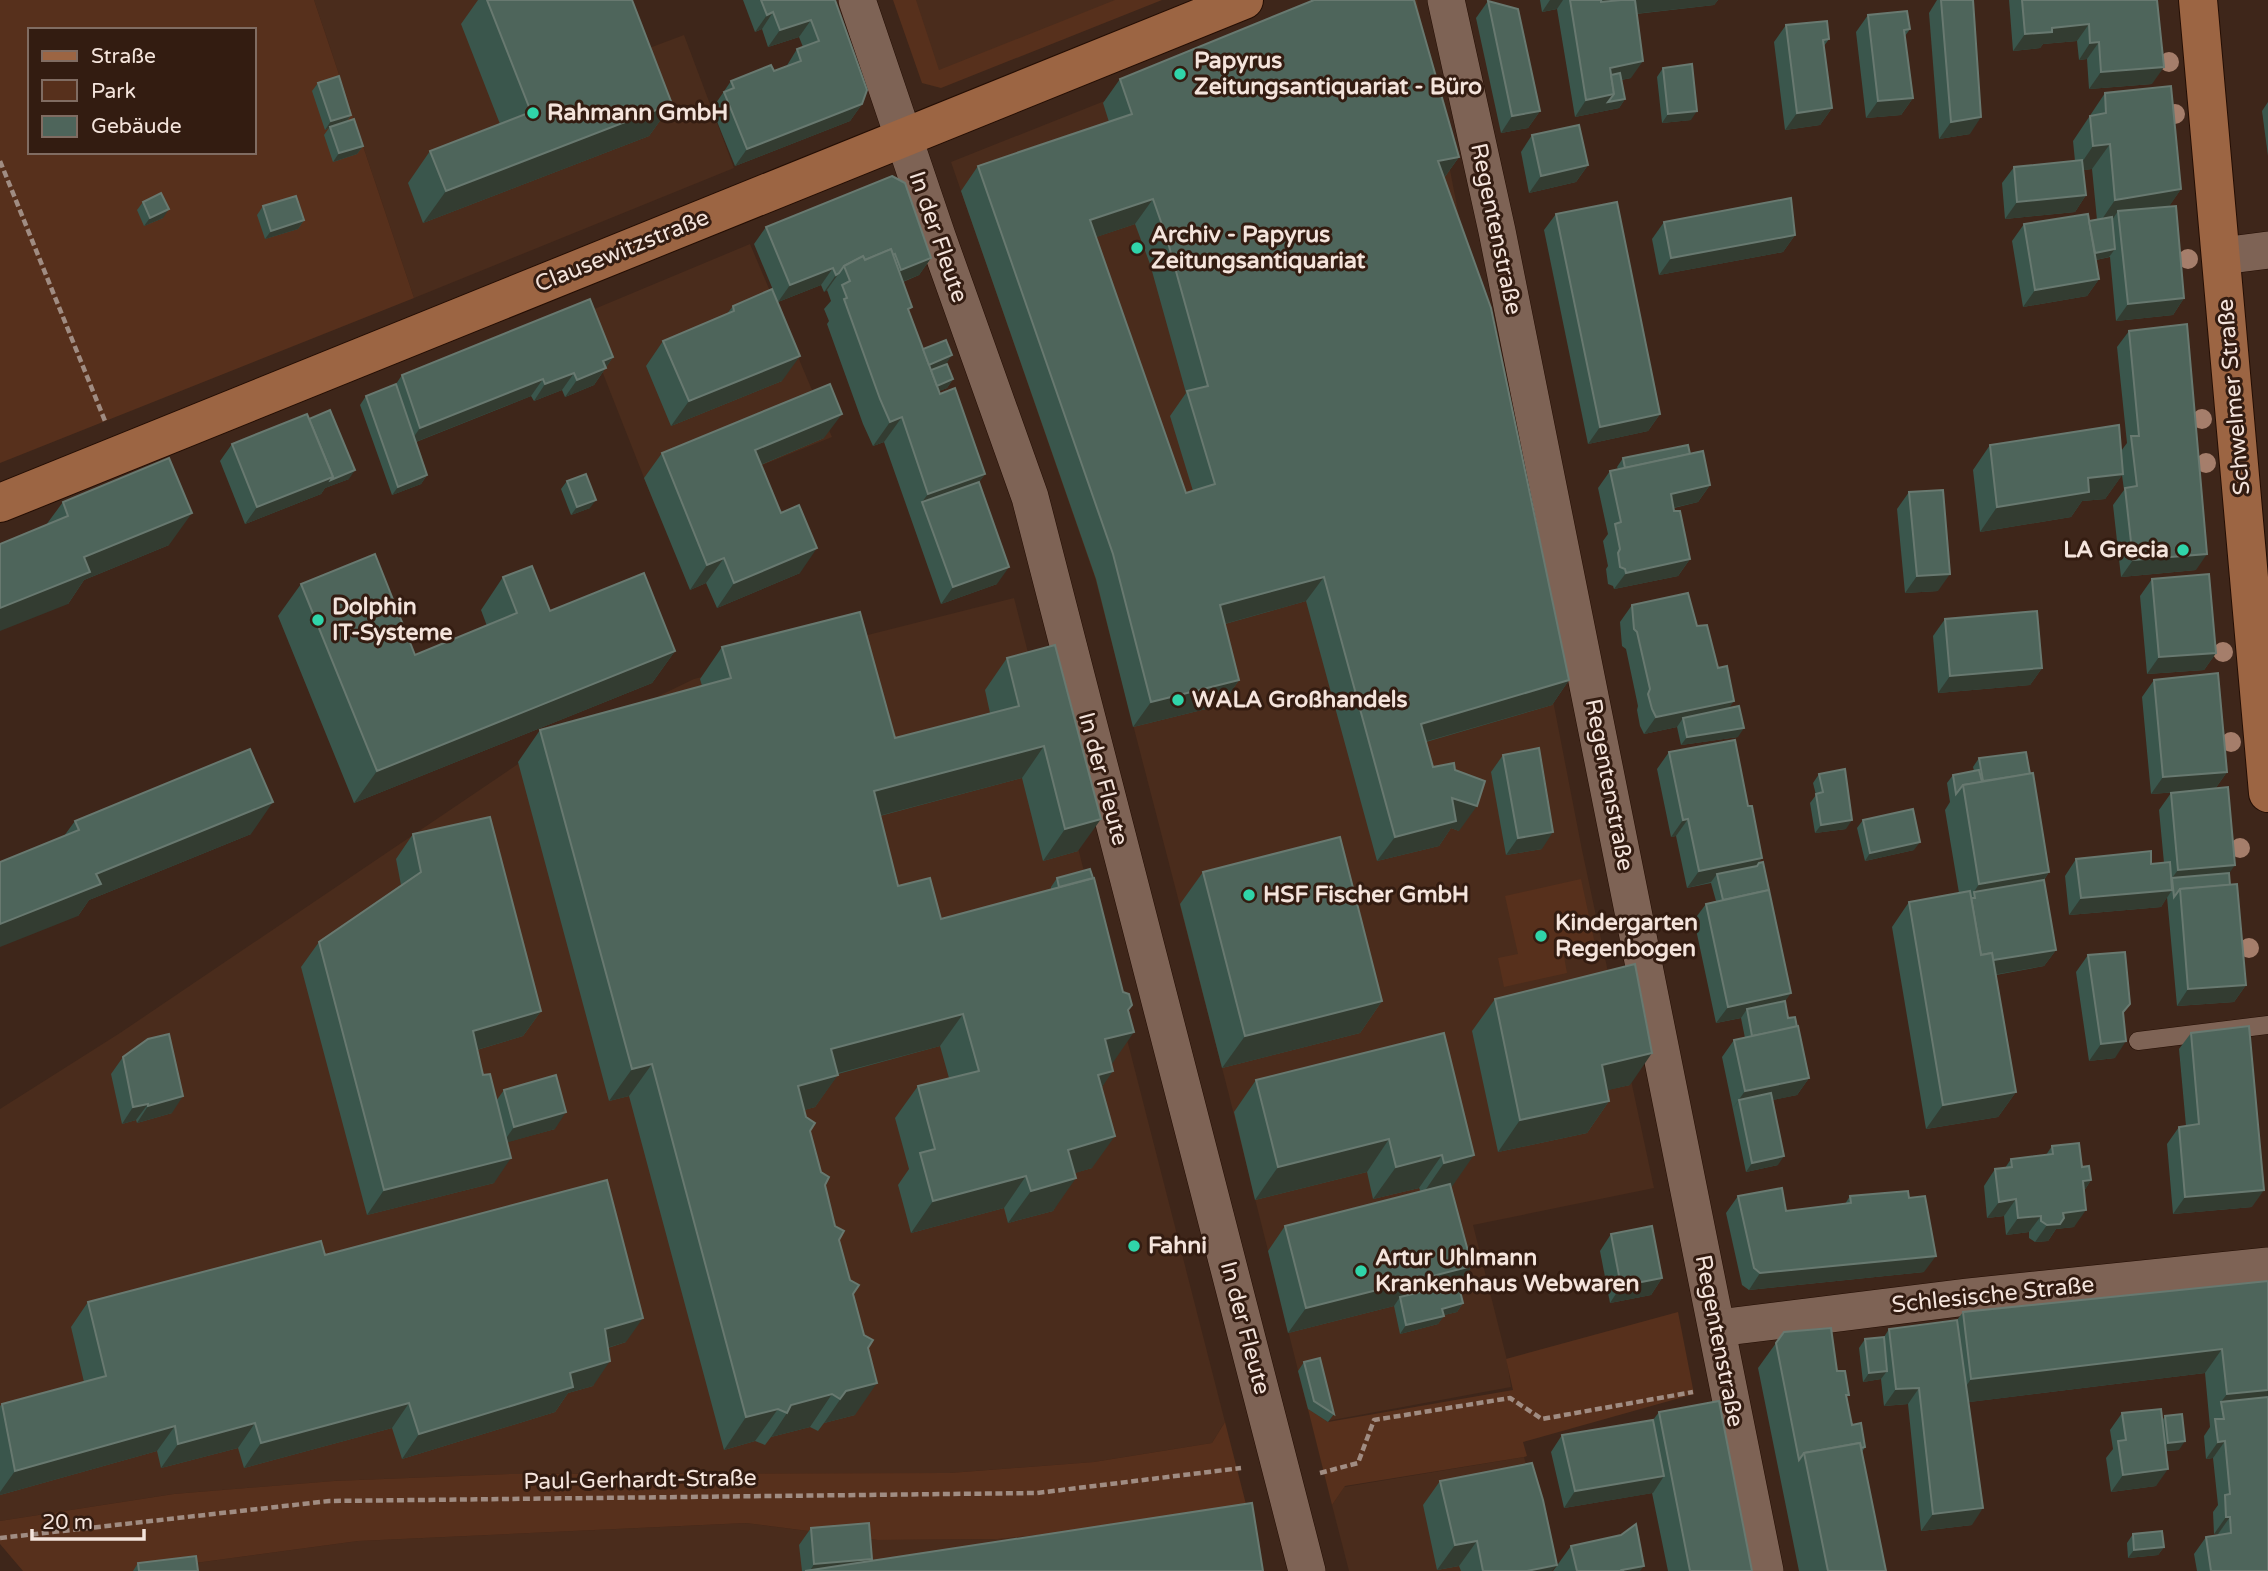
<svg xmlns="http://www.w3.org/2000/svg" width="2268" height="1571" viewBox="0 0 2268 1571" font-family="'Varela Round',sans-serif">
  <rect width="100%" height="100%" fill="#3e261a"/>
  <g fill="#4a2c1c">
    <polygon points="314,0 598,0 620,59 684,35 734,168 414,298"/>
    <polygon points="901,0 1133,0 929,82"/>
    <polygon points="1358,0 1417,0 1582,850 1654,1188 1473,1225 1507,1360 1511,1387 1327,1421 1308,1410 1228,1091 1095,578 951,162"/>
    <polygon points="750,244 832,437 656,508 580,315"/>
    <polygon points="1014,598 1225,1422 1212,1443 1094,1462 950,1473 511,1474 334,1481 174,1494 0,1521 0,1109 120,1033 518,764 694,679"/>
    <polygon points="1524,1457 1553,1571 1349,1571 1332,1505 1344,1487"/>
    <polygon points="1225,1507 1250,1520 1263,1571 136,1571 358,1541 746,1523 878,1540 998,1539 1123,1526"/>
  </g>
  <g fill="#57301c" fill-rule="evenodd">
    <path d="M 0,0 L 314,0 L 414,298 L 0,463 ZM 30,30 L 254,30 L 254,152 L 30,152 Z"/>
    <polygon points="893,0 916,0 939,70 1115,0 1162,0 941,88 922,83"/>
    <polygon points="1581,879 1595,944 1563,951 1567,973 1504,987 1498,958 1518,954 1505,896"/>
    <polygon points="1678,1312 1694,1394 1523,1442 1527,1456 1524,1457 1345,1486 1332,1505 1308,1409 1328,1422 1513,1390 1506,1359"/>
    <polygon points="1225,1422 1250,1520 1225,1507 1123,1526 998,1539 878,1540 746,1523 358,1541 136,1571 23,1571 0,1544 0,1521 174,1494 334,1481 511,1474 950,1473 1094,1462 1212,1443"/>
  </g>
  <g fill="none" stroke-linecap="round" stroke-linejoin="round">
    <g stroke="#240e04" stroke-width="19">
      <polyline id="lane" points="2138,1041 2268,1025"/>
    </g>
    <g stroke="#240e04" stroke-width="38">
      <g id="street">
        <polyline points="857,0 937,236 1030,497 1307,1571"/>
        <polyline points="1446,0 1497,231 1765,1571"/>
        <polyline points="2222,256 2268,250"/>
        <polyline points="1718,1328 1967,1297 2268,1266"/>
      </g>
    </g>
    <g stroke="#240e04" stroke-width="40">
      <g id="secondary">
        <polyline points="2198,0 2268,793"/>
        <polyline points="0,503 1244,0"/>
      </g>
    </g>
    <g stroke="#a08c82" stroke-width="4.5" stroke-dasharray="7 3.5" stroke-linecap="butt">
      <polyline points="0,161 105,421"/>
      <polyline points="1320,1473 1358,1463 1374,1420 1510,1398 1542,1419 1693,1392"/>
      <polyline points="0,1538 329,1501 1037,1493 1241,1468"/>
    </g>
    <use href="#lane" stroke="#7e6355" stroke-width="18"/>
    <use href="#street" stroke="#7e6355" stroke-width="37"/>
    <use href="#secondary" stroke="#9c6543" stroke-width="38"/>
  </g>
  <g fill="#a57e6b">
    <circle cx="2169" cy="62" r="10"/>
    <circle cx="2175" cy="114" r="10"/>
    <circle cx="2188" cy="259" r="10"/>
    <circle cx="2202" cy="419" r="10"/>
    <circle cx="2206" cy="463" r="10"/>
    <circle cx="2223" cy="652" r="10"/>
    <circle cx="2231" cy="742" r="10"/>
    <circle cx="2240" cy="848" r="10"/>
    <circle cx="2249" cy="948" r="10"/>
  </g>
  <g fill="#3a564c" fill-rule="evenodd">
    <polygon points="478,0 632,0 672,104 649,136 423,223 408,183 430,151 500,124 461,24"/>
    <polygon points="743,0 835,0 862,104 850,121 735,166 712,109 731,81 774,71 786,67 797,49 803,47 799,37 768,47 762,29 755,32"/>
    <polygon points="1540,0 1718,0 1714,5 1636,14 1631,78 1621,80 1625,99 1619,108 1575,117 1557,9 1542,12"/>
    <polygon points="1937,0 1973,0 1970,134 1939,139 1929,13"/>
    <polygon points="2009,0 2157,0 2152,84 2089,89 2087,59 2079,60 2077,41 2043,44 2040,48 2013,51"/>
    <polygon points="1488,1 1540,111 1528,128 1501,133 1476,18"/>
    <polygon points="1868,15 1910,29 1905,36 1913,98 1901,115 1866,118 1856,32"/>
    <polygon points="1786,25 1829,39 1824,46 1832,108 1820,125 1785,130 1774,42"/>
    <polygon points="1663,68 1691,120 1662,123 1657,77"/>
    <path d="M 1120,79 L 1459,157 L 1444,178 L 1569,680 L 1552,705 L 1426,742 L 1433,767 L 1459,831 L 1451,828 L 1439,846 L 1377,861 L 1306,601 L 1225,624 L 1239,680 L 1222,705 L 1133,727 L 1096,579 L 961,191 L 978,166 L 1109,122 L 1103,103 ZM 1135,224 L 1150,264 L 1186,393 L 1170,416 L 1193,491 L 1186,493 L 1096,237 Z"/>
    <polygon points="318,83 351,115 347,121 363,146 357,154 333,162 324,135 329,128 325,130 312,91"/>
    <polygon points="2105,93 2181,189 2169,206 2184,298 2173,315 2116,321 2110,257 2096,260 2099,279 2087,296 2023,307 2012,241 2024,224 2097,220 2092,169 2083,170 2086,195 2075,212 2005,219 2002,183 2014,167 2075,161 2073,141"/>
    <polygon points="2268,102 2268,156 2262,111"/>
    <polygon points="1532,135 1588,165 1576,182 1529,193 1521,152"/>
    <polygon points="143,202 163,218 144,226 137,210"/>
    <polygon points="263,206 304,220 298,229 265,239 257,215"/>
    <polygon points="1556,214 1660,414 1648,431 1588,444 1544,230"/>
    <polygon points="1664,222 1795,235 1783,252 1659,275 1652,239"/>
    <polygon points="766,227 931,258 919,275 903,282 909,312 923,349 946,364 953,379 947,388 939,391 985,474 979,482 997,584 941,604 884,442 873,446 863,424 827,324 829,321 824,309 831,301 827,290 824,292 821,285 778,302 754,244"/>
    <polygon points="733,306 782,381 671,426 646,366 663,341 726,315"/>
    <polygon points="2129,331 2196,570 2121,577 2113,505 2124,490 2122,475 2105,499 2082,501 2071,517 1980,532 1973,470 1990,445 2121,451 2127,443 2117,347"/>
    <polygon points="613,357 594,385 565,397 562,390 534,401 531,396 416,442 427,475 421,484 392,495 360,405 366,396 396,384 402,375"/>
    <polygon points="309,419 349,479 325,488 321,494 245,524 220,461 232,444"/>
    <polygon points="824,438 761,465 781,513 800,573 717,608 706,583 690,590 644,478 662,453"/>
    <polygon points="1690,454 1710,485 1698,502 1674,508 1690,559 1678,576 1614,589 1613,586 1608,584 1606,569 1608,566 1603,541 1608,534 1598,488 1610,471 1618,469 1617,467 1623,458"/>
    <polygon points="567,481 590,508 571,515 561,489"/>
    <polygon points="1909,492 1938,591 1905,593 1897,509"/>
    <polygon points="63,502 169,545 84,580 68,604 46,525"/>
    <polygon points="503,577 550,611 675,651 652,683 354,803 278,616 301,584 415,655 487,626 481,610"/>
    <polygon points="2152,579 2216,653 2204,670 2147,674 2140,596"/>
    <polygon points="1632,605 1697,626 1738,737 1681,745 1677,727 1644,734 1640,726 1637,710 1638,706 1626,649 1622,646 1620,622"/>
    <polygon points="1945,619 2042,668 2030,685 1938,693 1933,636"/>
    <polygon points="1055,645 1078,851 1043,861 1022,778 880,816 898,886 941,919 1051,890 1051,887 1057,878 1128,1010 1111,1064 1102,1088 1092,1168 1074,1173 1053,1211 1008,1223 1004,1208 911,1233 898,1185 909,1169 895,1118 918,1086 949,1078 940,1046 838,1074 815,1107 804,1110 868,1348 855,1415 824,1423 818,1431 810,1427 771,1437 765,1445 755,1441 724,1450 629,1096 609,1101 518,762 540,730 702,686 700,679 722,647 895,738 990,713 985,690 1007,658"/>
    <polygon points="2154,680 2227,772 2215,789 2246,985 2234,1002 2177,1006 2167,897 2161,907 2069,915 2065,876 2076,859 2151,864 2164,863 2159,810 2171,793 2204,790 2151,794 2142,697"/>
    <polygon points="1669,752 1748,806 1788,1018 1809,1078 1797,1095 1772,1100 1778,1165 1746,1172 1722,1057 1734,1040 1745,1038 1741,1018 1716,1023 1694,920 1706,904 1716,901 1711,883 1687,888 1676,836 1671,837 1657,769"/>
    <polygon points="1503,755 1542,849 1506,855 1491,772"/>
    <polygon points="1979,758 2049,872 2044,880 2056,950 2044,966 1996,975 2016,1092 1998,1117 1926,1129 1892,927 1909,902 1959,893 1945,810 1950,802 1947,783 1953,775 1974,771 1973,767"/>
    <polygon points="1819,774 1846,829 1815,833 1810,803 1816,795 1813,783"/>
    <polygon points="1863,820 1914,850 1865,861 1857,828"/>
    <polygon points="75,821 251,834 89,900 78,916 64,836"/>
    <polygon points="413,834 541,1011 523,1036 477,1050 483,1075 496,1101 504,1090 555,1129 507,1142 494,1183 367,1215 301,967 319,942 401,885 396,859"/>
    <polygon points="1203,872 1382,1001 1360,1033 1222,1068 1180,904"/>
    <polygon points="2088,955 2130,1004 2123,1014 2115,1058 2089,1061 2076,972"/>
    <polygon points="1495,999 1630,1085 1607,1090 1609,1101 1587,1133 1498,1152 1472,1031"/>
    <polygon points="1444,1033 1451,1188 1472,1266 1459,1285 1463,1303 1457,1312 1444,1315 1438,1324 1400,1334 1394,1306 1288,1333 1268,1251 1285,1226 1421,1192 1419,1188 1373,1199 1367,1172 1255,1200 1234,1112 1256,1080"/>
    <polygon points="2191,1033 2252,1207 2173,1214 2167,1144 2179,1127 2186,1126 2179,1049"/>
    <polygon points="123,1057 172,1113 137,1123 136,1120 122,1124 111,1074"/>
    <polygon points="2052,1146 2082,1167 2091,1180 2084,1191 2074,1227 2056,1229 2048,1241 2035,1242 2029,1238 2029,1232 2006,1235 2004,1216 1987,1218 1984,1186 1995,1169 2005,1168 2011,1159 2046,1155"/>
    <polygon points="1738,1196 1786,1211 1845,1204 1850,1196 1909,1198 1924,1272 1749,1290 1742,1285 1726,1213"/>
    <polygon points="1611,1234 1662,1278 1651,1295 1610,1303 1600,1251"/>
    <polygon points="325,1255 626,1342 608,1348 593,1386 568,1393 555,1412 402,1459 392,1428 244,1468 238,1448 161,1468 157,1451 0,1495 0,1406 2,1404 84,1382 71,1327 88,1302"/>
    <polygon points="2268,1281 2268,1571 2197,1571 2194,1554 2206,1537 2218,1535 2218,1534 2214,1534 2213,1512 2218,1505 2213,1458 2206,1459 2204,1436 2210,1427 2205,1373 1969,1402 1972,1525 1921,1531 1908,1404 1884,1406 1881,1379 1863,1382 1859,1348 1865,1339 1884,1337 1889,1329 1957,1320 1963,1312"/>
    <polygon points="1784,1332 1837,1371 1847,1397 1852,1425 1865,1447 1862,1452 1886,1571 1799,1571 1758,1368"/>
    <polygon points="1304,1362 1334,1414 1328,1422 1308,1409 1298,1371"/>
    <polygon points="1659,1412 1752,1571 1668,1571 1652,1493 1564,1508 1551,1452 1562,1435 1653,1420"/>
    <polygon points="2122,1413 2162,1421 2165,1416 2179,1450 2166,1451 2156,1486 2111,1492 2106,1458 2113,1449 2110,1430"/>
    <polygon points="1440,1481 1552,1571 1461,1571 1459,1566 1437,1570 1423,1505"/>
    <polygon points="811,1528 870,1561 1263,1571 802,1571 799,1545"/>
    <polygon points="2133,1534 2164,1547 2158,1555 2128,1558 2127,1543"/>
    <polygon points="1571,1546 1640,1571 1553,1571"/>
    <polygon points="138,1563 198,1571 133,1571"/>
  </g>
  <g fill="#333c31">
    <polygon points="1550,0 1563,0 1557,9 1542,12"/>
    <polygon points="1603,0 1718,0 1714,5 1589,19"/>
    <polygon points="773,12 762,29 755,32 767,15"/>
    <polygon points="811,20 799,37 768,47 780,30"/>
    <polygon points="2089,24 2077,41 2043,44 2040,48 2013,51 2025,34 2052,28"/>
    <polygon points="2099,42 2087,59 2079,60 2090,43"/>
    <polygon points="1643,61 1631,78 1605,83 1610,68"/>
    <polygon points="2164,67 2152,84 2089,89 2101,72"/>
    <polygon points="1614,94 1625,99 1619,108 1575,117 1586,100"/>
    <polygon points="1913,98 1901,115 1866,118 1878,101"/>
    <polygon points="672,104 649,136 423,223 446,191"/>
    <polygon points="862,104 850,121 735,166 747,149"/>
    <polygon points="1832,108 1820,125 1785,130 1797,113"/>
    <polygon points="1540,111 1528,128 1501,133 1512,116"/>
    <polygon points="1697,111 1691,120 1662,123 1668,114"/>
    <polygon points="351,115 345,123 330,127 329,128 325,130 331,121"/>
    <polygon points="1981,117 1970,134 1939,139 1951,122"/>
    <polygon points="2110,144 2092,169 2076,171 2093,146"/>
    <polygon points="363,146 357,154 333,162 339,153"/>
    <polygon points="1459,157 1441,182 1438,161"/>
    <polygon points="1588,165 1576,182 1529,193 1541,176"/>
    <polygon points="2181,189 2164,214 2118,211 2110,223 2098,225 2115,200"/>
    <polygon points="2086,195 2075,212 2005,219 2017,202"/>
    <polygon points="1153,199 1135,224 1073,245 1090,220"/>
    <polygon points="169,209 163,218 144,226 150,218"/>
    <polygon points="304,220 298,229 265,239 271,231"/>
    <polygon points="1795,235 1783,252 1659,275 1671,258"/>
    <polygon points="2115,249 2109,257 2082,263 2088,254"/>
    <polygon points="931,258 919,275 889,287 901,270"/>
    <polygon points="833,268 821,285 778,302 790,285"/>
    <polygon points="839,273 827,290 824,292 836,275"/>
    <polygon points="2099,279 2087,296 2023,307 2035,290"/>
    <polygon points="2184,298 2173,315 2116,321 2128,304"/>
    <polygon points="952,355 946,364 914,376 920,368"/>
    <polygon points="800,356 782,381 671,426 689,401"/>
    <polygon points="613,357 594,385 565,397 577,380 603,361"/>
    <polygon points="574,373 562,390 534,401 545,384"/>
    <polygon points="543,379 531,396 408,445 420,428"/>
    <polygon points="953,379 947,388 920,399 926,390"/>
    <polygon points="842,414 824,438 737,475 755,450"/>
    <polygon points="1660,414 1648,431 1588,444 1600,427"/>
    <polygon points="902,417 884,442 873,446 890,422"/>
    <polygon points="355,470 349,479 325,488 321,494 245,524 257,507 333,477"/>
    <polygon points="985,474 968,498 922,502 928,494"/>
    <polygon points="2123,474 2105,499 2082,501 2071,517 1980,532 1997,507 2088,478"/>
    <polygon points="427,475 421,484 392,495 398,487"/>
    <polygon points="1710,485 1698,502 1659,511 1671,494"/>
    <polygon points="596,500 590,508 571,515 577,507"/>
    <polygon points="192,513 169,545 84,580 68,604 0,631 0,608 84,557"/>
    <polygon points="817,548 800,573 717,608 734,583"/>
    <polygon points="2207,554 2196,570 2121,577 2133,560"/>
    <polygon points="724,558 706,583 690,590 707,565"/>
    <polygon points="1690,559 1678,576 1614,589 1626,573"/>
    <polygon points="1009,567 997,584 941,604 953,587"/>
    <polygon points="1950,574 1938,591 1905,593 1917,576"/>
    <polygon points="1324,577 1306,601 1203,630 1220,605"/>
    <polygon points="675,651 652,683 354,803 377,771"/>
    <polygon points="2216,653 2204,670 2147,674 2159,657"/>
    <polygon points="2042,668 2030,685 1938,693 1950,676"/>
    <polygon points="1239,680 1222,705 1133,727 1151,702"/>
    <polygon points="1569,680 1552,705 1403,748 1421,724"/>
    <polygon points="1734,701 1722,718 1683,718 1677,727 1644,734 1656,717"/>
    <polygon points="1744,728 1738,737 1681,745 1687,737"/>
    <polygon points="1044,746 1022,778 852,823 874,791"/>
    <polygon points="2227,772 2215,789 2151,794 2163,777"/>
    <polygon points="1452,798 1477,806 1459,831 1451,828 1439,846 1377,861 1395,837"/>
    <polygon points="273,802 251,834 89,900 78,916 0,947 0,924 96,874"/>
    <polygon points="1101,819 1078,851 1043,861 1065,829"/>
    <polygon points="1688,819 1676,836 1671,837 1683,820"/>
    <polygon points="1852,820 1846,829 1815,833 1821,825"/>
    <polygon points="1553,832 1542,849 1506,855 1518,838"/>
    <polygon points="1920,842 1914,850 1865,861 1870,853"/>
    <polygon points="1762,858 1751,874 1717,874 1711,882 1687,888 1699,871"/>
    <polygon points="2235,865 2223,882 2172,878 2178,870"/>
    <polygon points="2049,872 2032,897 1975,898 1974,892 1979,884"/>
    <polygon points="2172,890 2161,907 2069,915 2081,898"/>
    <polygon points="2056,950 2044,966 1964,980 1976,963"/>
    <polygon points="2246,985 2234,1002 2177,1006 2188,989"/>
    <polygon points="1791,993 1779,1010 1747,1009 1741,1018 1716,1023 1728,1007"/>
    <polygon points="1382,1001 1360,1033 1222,1068 1245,1036"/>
    <polygon points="541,1011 523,1036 456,1056 473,1031"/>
    <polygon points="963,1014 940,1046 808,1081 831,1049"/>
    <polygon points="1134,1032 1112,1064 1105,1039"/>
    <polygon points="2126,1041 2115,1058 2089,1061 2101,1044"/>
    <polygon points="1652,1053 1630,1085 1579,1097 1602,1065"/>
    <polygon points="652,1064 629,1096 609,1101 632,1069"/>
    <polygon points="1113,1071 1091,1103 1098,1075"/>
    <polygon points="838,1075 815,1107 776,1118 798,1086"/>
    <polygon points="1809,1078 1797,1095 1740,1107 1739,1100 1733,1108 1745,1091"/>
    <polygon points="2016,1092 1998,1117 1926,1129 1943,1105"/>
    <polygon points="183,1096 172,1113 137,1123 148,1106"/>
    <polygon points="1609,1101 1587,1133 1498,1152 1520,1120"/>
    <polygon points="148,1104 136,1120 122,1124 133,1107"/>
    <polygon points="566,1112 555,1129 502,1144 514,1127"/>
    <polygon points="1115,1136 1092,1168 1046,1182 1068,1150"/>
    <polygon points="1389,1139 1367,1172 1255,1200 1278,1167"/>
    <polygon points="1442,1155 1419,1188 1373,1199 1396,1167"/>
    <polygon points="1474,1155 1451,1188 1422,1195 1444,1163"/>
    <polygon points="1784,1156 1778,1165 1746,1172 1752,1163"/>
    <polygon points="511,1158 494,1183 367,1215 384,1190"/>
    <polygon points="1026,1176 1004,1208 911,1233 933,1201"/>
    <polygon points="1076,1178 1053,1211 1008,1223 1031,1191"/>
    <polygon points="2091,1180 2080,1197 2083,1181"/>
    <polygon points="2264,1190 2252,1207 2173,1214 2185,1197"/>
    <polygon points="2016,1199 2004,1216 1987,1218 1999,1202"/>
    <polygon points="2086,1210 2074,1227 2056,1229 2048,1241 2035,1242 2047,1225 2063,1213"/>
    <polygon points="2041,1216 2029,1232 2006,1235 2018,1218"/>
    <polygon points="1936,1256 1924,1272 1749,1290 1760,1273"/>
    <polygon points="1472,1266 1455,1291 1400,1297 1394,1306 1288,1333 1306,1308"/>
    <polygon points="1662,1278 1651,1295 1610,1303 1621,1286"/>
    <polygon points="1463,1303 1457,1312 1436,1317 1442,1309"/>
    <polygon points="1444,1316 1438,1324 1400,1334 1406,1325"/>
    <polygon points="643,1318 626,1342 587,1354 605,1329"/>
    <polygon points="2222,1349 2205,1373 1954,1404 1971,1379"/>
    <polygon points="610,1361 593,1386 568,1393 555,1412 402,1459 419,1434 570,1373"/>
    <polygon points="1887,1371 1881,1379 1863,1382 1869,1373"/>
    <polygon points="877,1383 855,1415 824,1423 846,1391"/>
    <polygon points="1919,1388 1908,1404 1884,1406 1896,1389"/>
    <polygon points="2268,1390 2268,1413 2221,1402 2227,1394"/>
    <polygon points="832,1394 810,1427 771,1437 787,1413 791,1405"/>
    <polygon points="409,1403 392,1428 244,1468 261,1443"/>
    <polygon points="778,1409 755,1441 724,1450 746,1417"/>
    <polygon points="255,1423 238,1448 161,1468 178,1444"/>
    <polygon points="175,1426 157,1451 0,1495 0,1492 15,1471"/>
    <polygon points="2185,1441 2179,1450 2162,1451 2168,1443"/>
    <polygon points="2225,1441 2213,1458 2206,1459 2218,1442"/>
    <polygon points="2168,1469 2156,1486 2111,1492 2123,1475"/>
    <polygon points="1664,1476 1653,1493 1564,1508 1575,1491"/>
    <polygon points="1983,1508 1972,1525 1921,1531 1933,1514"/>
    <polygon points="2226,1517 2230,1517 2218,1534 2214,1534"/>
    <polygon points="1477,1541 1459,1566 1437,1570 1455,1545"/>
    <polygon points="2164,1547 2158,1555 2128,1558 2134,1550"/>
    <polygon points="872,1559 863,1571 810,1571 814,1564"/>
    <polygon points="1557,1565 1552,1571 1527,1571"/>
    <polygon points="1644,1566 1640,1571 1621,1571 1622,1570"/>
  </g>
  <g fill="#4e655b" stroke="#687970" stroke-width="2" fill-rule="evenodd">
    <polygon points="487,0 632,0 672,104 446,191 430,151 531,112"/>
    <polygon points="761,0 835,0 867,90 862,104 747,149 724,92 734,88 731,81 771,65 774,71 801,61 797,49 819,41 811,20 780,30 773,12 767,15"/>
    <path d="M 1314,0 L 1414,0 L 1459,157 L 1438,161 L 1491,308 L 1569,680 L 1421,724 L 1433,767 L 1454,763 L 1455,770 L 1485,781 L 1477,806 L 1452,798 L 1456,821 L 1395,837 L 1324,577 L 1220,605 L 1239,680 L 1151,702 L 1113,554 L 978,166 L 1132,114 L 1120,79 ZM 1153,199 L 1167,239 L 1208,386 L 1187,391 L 1215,484 L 1186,493 L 1090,220 Z"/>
    <polygon points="1570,0 1601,0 1601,2 1621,0 1635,0 1643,61 1610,68 1614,94 1586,100"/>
    <polygon points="1941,0 1973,0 1981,117 1951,122"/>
    <polygon points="2022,0 2157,0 2164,67 2101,72 2099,42 2090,43 2089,24 2052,28 2052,32 2025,34"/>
    <polygon points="1488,1 1518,9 1540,111 1512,116"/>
    <polygon points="1907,11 1910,29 1904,30 1913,98 1878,101 1868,15"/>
    <polygon points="1827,21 1829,39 1823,40 1832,108 1797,113 1786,25"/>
    <polygon points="1692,64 1697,111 1668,114 1663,68"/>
    <polygon points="1620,73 1625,99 1608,102 1614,94 1611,75"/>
    <polygon points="339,76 351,115 331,121 318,83"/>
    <polygon points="2171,86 2181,189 2115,200 2110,144 2093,146 2090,116 2106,113 2105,93"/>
    <polygon points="354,119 363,146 339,153 330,127"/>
    <polygon points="1579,125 1588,165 1541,176 1532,135"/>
    <polygon points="2082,160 2086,195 2017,202 2014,167"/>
    <polygon points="892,176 905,183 931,258 901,270 895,254 893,255 891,249 865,260 863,256 844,266 839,273 836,275 833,268 790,285 766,227"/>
    <polygon points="161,193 169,209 150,218 143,202"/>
    <polygon points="296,196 304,220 271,231 263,206"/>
    <polygon points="1791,198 1795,235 1671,258 1664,222"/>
    <polygon points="1617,202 1660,414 1600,427 1556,214"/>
    <polygon points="2176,206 2184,298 2128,304 2118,211"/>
    <polygon points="2088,214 2099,279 2035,290 2024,224"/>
    <polygon points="2112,217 2115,249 2095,253 2089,221"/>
    <polygon points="891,249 912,307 908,309 940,394 955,388 985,474 928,494 902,417 890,422 880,399 844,299 847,298 842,285 850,281 844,266 863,256 865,260"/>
    <polygon points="772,289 800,356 689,401 663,341 734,311 733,306"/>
    <polygon points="590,299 613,357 603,361 606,368 577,380 574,373 545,384 543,379 420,428 402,375"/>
    <polygon points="2187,324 2207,554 2133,560 2125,488 2137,486 2131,436 2139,436 2129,331"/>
    <polygon points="946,340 952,355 929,365 923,349"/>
    <polygon points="947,364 953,379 937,386 931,370"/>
    <polygon points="396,384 427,475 398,487 366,396"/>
    <polygon points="830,384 842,414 755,450 781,513 799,505 817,548 734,583 724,558 707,565 662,453"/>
    <polygon points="330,410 355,470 331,480 333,477 309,419"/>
    <polygon points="307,414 333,477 257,507 232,444"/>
    <polygon points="2119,425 2123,474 2088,478 2089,492 1997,507 1990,445"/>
    <polygon points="1688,445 1690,454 1625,468 1623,458"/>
    <polygon points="1703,451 1710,485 1671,494 1674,511 1680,511 1690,559 1626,573 1625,569 1620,567 1618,553 1620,549 1615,524 1621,522 1610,471"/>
    <polygon points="169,458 192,513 84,557 90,572 0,608 0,544 68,516 63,502"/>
    <polygon points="586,474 596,500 577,507 567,481"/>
    <polygon points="979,482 1009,567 953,587 922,502"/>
    <polygon points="1943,490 1950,574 1917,576 1909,492"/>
    <polygon points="375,554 415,655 517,613 503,577 532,566 550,611 644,573 675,651 377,771 301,584"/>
    <polygon points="2209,574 2216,653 2159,657 2152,579"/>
    <polygon points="1688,593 1697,626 1707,625 1718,668 1727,666 1734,701 1656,717 1652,709 1648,694 1650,689 1637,632 1634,629 1632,605"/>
    <polygon points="2037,611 2042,668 1950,676 1945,619"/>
    <polygon points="860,612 895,738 1019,706 1007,658 1055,645 1101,819 1065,829 1044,746 874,791 898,886 930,878 941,919 1094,878 1123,992 1129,994 1132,1005 1128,1010 1134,1032 1105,1039 1113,1071 1098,1075 1115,1136 1068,1150 1076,1178 1031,1191 1026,1176 933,1201 920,1153 935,1149 918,1086 979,1071 963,1014 831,1049 838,1075 798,1086 806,1117 815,1123 810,1131 821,1172 829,1177 825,1185 835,1226 844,1231 839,1240 850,1280 859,1285 853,1294 864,1335 873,1340 868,1348 877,1383 846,1391 840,1399 832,1394 791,1405 787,1413 778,1409 746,1417 652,1064 632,1069 540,730 731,678 722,647"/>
    <polygon points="2218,673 2227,772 2163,777 2154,680"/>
    <polygon points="1739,706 1744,728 1687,737 1683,718"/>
    <polygon points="1735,740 1748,806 1752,806 1762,858 1699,871 1688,819 1683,820 1669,752"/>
    <polygon points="1539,748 1553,832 1518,838 1503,755"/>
    <polygon points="250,749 273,802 96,874 101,884 0,924 0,862 79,830 75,821"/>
    <polygon points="2026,752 2030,774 1983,781 1979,758"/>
    <polygon points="1845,769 1852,820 1821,825 1816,794 1823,792 1819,774"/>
    <polygon points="1979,770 1982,782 1963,785 1956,794 1953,775"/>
    <polygon points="2033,773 2049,872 1979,884 1963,785"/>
    <polygon points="2228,787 2235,865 2178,870 2171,793"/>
    <polygon points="1913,809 1920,842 1870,853 1863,820"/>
    <polygon points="490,817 541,1011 473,1031 483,1075 490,1074 511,1158 384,1190 319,942 421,872 413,834"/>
    <polygon points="1340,837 1382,1001 1245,1036 1203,872"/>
    <polygon points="2151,851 2151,864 2170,862 2172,890 2081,898 2076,859"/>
    <polygon points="1763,862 1769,890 1723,900 1717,874 1757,866 1759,863"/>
    <polygon points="1090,869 1093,878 1059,887 1057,878"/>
    <polygon points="2229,873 2230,885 2180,889 2174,897 2172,878"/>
    <polygon points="2044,880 2056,950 1993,960 1992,953 1981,955 1971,898 1975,898 1974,892"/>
    <polygon points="2237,884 2246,985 2188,989 2180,889"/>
    <polygon points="1769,890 1791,993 1728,1007 1706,904"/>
    <polygon points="1970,891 1981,955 1992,953 2016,1092 1943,1105 1909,902"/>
    <polygon points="2125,952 2130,1004 2123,1012 2126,1041 2101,1044 2088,955"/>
    <polygon points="1635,964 1652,1053 1602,1065 1609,1101 1520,1120 1495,999"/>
    <polygon points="1785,1001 1788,1018 1795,1017 1797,1027 1752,1036 1747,1009"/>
    <polygon points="1798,1026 1809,1078 1745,1091 1734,1040"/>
    <polygon points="2249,1026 2264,1190 2185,1197 2179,1127 2199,1124 2191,1033"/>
    <polygon points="1444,1033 1474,1155 1444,1163 1442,1155 1396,1167 1389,1139 1278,1167 1256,1080"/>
    <polygon points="169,1034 183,1096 148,1106 148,1104 133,1107 123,1057 148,1039"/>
    <polygon points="556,1075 566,1112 514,1127 504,1090"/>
    <polygon points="1771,1093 1784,1156 1752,1163 1739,1100"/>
    <polygon points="2079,1143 2082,1167 2089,1166 2091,1180 2083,1181 2086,1210 2063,1213 2064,1218 2060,1224 2047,1225 2041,1221 2041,1216 2018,1218 2016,1199 1999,1202 1995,1169 2012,1167 2011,1159 2053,1154 2052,1146"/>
    <polygon points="607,1180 643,1318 605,1329 610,1361 570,1373 573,1387 419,1434 409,1403 261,1443 255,1423 178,1444 175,1426 15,1471 2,1404 106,1376 88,1302 321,1241 325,1255"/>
    <polygon points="1450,1184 1472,1266 1306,1308 1285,1226"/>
    <polygon points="1782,1188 1786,1211 1851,1203 1850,1196 1908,1191 1909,1198 1925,1196 1936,1256 1760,1273 1754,1268 1738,1196"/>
    <polygon points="1652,1226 1662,1278 1621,1286 1611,1234"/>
    <polygon points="2268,1281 2268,1390 2227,1394 2222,1349 1971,1379 1963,1312"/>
    <polygon points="1458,1283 1463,1303 1442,1309 1444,1316 1406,1325 1400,1297"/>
    <polygon points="1957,1320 1983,1508 1933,1514 1919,1388 1896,1389 1889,1329"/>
    <polygon points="1831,1328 1837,1371 1845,1371 1849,1395 1846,1395 1852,1425 1861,1423 1865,1447 1861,1448 1860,1443 1804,1453 1799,1460 1776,1343 1784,1332"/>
    <polygon points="1884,1337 1887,1371 1869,1373 1865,1339"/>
    <polygon points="1320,1358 1334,1414 1314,1401 1304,1362"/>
    <polygon points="2268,1397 2268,1571 2211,1571 2206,1537 2231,1533 2230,1517 2226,1517 2225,1495 2230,1494 2225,1441 2218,1442 2215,1419 2224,1419 2221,1402"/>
    <polygon points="1719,1401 1752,1571 1690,1571 1659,1412"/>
    <polygon points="2161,1409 2168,1469 2123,1475 2118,1441 2126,1440 2122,1413"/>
    <polygon points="2182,1414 2185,1441 2168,1443 2165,1416"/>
    <polygon points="1653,1420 1664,1476 1575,1491 1562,1435"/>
    <polygon points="1860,1443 1886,1571 1828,1571 1804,1453"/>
    <polygon points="1532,1463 1543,1500 1557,1565 1527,1571 1483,1571 1477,1541 1455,1545 1440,1481"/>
    <polygon points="1252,1503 1263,1571 805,1571"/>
    <polygon points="869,1523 872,1559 814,1564 811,1528"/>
    <polygon points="1636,1524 1644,1566 1622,1570 1623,1571 1577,1571 1571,1546 1621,1535"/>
    <polygon points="2162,1531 2164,1547 2134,1550 2133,1534"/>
    <polygon points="196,1556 198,1571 139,1571 138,1563"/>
  </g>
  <g fill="#30d4a9" stroke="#331c11" stroke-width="2.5">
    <circle cx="1180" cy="74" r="7"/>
    <circle cx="533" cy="113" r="7"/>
    <circle cx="1137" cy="248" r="7"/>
    <circle cx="2183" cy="550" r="7"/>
    <circle cx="318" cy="620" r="7"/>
    <circle cx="1178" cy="700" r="7"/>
    <circle cx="1249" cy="895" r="7"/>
    <circle cx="1541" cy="936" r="7"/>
    <circle cx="1134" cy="1246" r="7"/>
    <circle cx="1361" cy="1271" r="7"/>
  </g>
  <g text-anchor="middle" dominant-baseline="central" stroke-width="6" stroke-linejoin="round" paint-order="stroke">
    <g font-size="23" font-weight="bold" fill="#f4e4dc" stroke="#331c11" text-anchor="start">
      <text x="1194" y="61">Papyrus<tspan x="1194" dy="26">Zeitungsantiquariat - Büro</tspan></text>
      <text x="547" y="113">Rahmann GmbH</text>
      <text x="1151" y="235">Archiv - Papyrus<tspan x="1151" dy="26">Zeitungsantiquariat</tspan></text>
      <text x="2169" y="550" text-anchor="end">LA Grecia</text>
      <text x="332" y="607">Dolphin<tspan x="332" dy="26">IT-Systeme</tspan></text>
      <text x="1192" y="700">WALA Großhandels</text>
      <text x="1263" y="895">HSF Fischer GmbH</text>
      <text x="1555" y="923">Kindergarten<tspan x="1555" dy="26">Regenbogen</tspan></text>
      <text x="1148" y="1246">Fahni</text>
      <text x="1375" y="1258">Artur Uhlmann<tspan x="1375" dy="26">Krankenhaus Webwaren</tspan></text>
    </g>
    <g font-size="23" fill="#f4e4dc" stroke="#331c11">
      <text transform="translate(1496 229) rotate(78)">Regentenstraße</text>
      <text transform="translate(938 237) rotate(71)">In der Fleute</text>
      <text transform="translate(622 251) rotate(-22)">Clausewitzstraße</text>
      <text transform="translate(2234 397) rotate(-95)">Schwelmer Straße</text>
      <text transform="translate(1103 779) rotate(75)">In der Fleute</text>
      <text transform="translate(1609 785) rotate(79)">Regentenstraße</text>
      <text transform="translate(1993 1295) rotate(-6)">Schlesische Straße</text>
      <text transform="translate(1245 1328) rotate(75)">In der Fleute</text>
      <text transform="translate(1719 1341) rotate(79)">Regentenstraße</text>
      <text transform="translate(640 1480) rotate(-1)">Paul-Gerhardt-Straße</text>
    </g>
  </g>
  <rect x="28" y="28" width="228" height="126" fill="#331c11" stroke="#806c62" stroke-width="2"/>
  <rect x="42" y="51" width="35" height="10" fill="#9c6543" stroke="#806c62" stroke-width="2"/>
  <text x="91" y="63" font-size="21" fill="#f4e4dc">Straße</text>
  <rect x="42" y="80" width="35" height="21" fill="#57301c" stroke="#806c62" stroke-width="2"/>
  <text x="91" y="98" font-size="21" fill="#f4e4dc">Park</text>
  <rect x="42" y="116" width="35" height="21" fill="#4e655b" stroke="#806c62" stroke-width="2"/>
  <text x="91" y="133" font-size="21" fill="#f4e4dc">Gebäude</text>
  <path d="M32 1529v10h112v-10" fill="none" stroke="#f4e4dc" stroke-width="3.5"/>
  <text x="42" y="1529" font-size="21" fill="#f4e4dc" stroke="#331c11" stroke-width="5" paint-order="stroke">20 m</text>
</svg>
